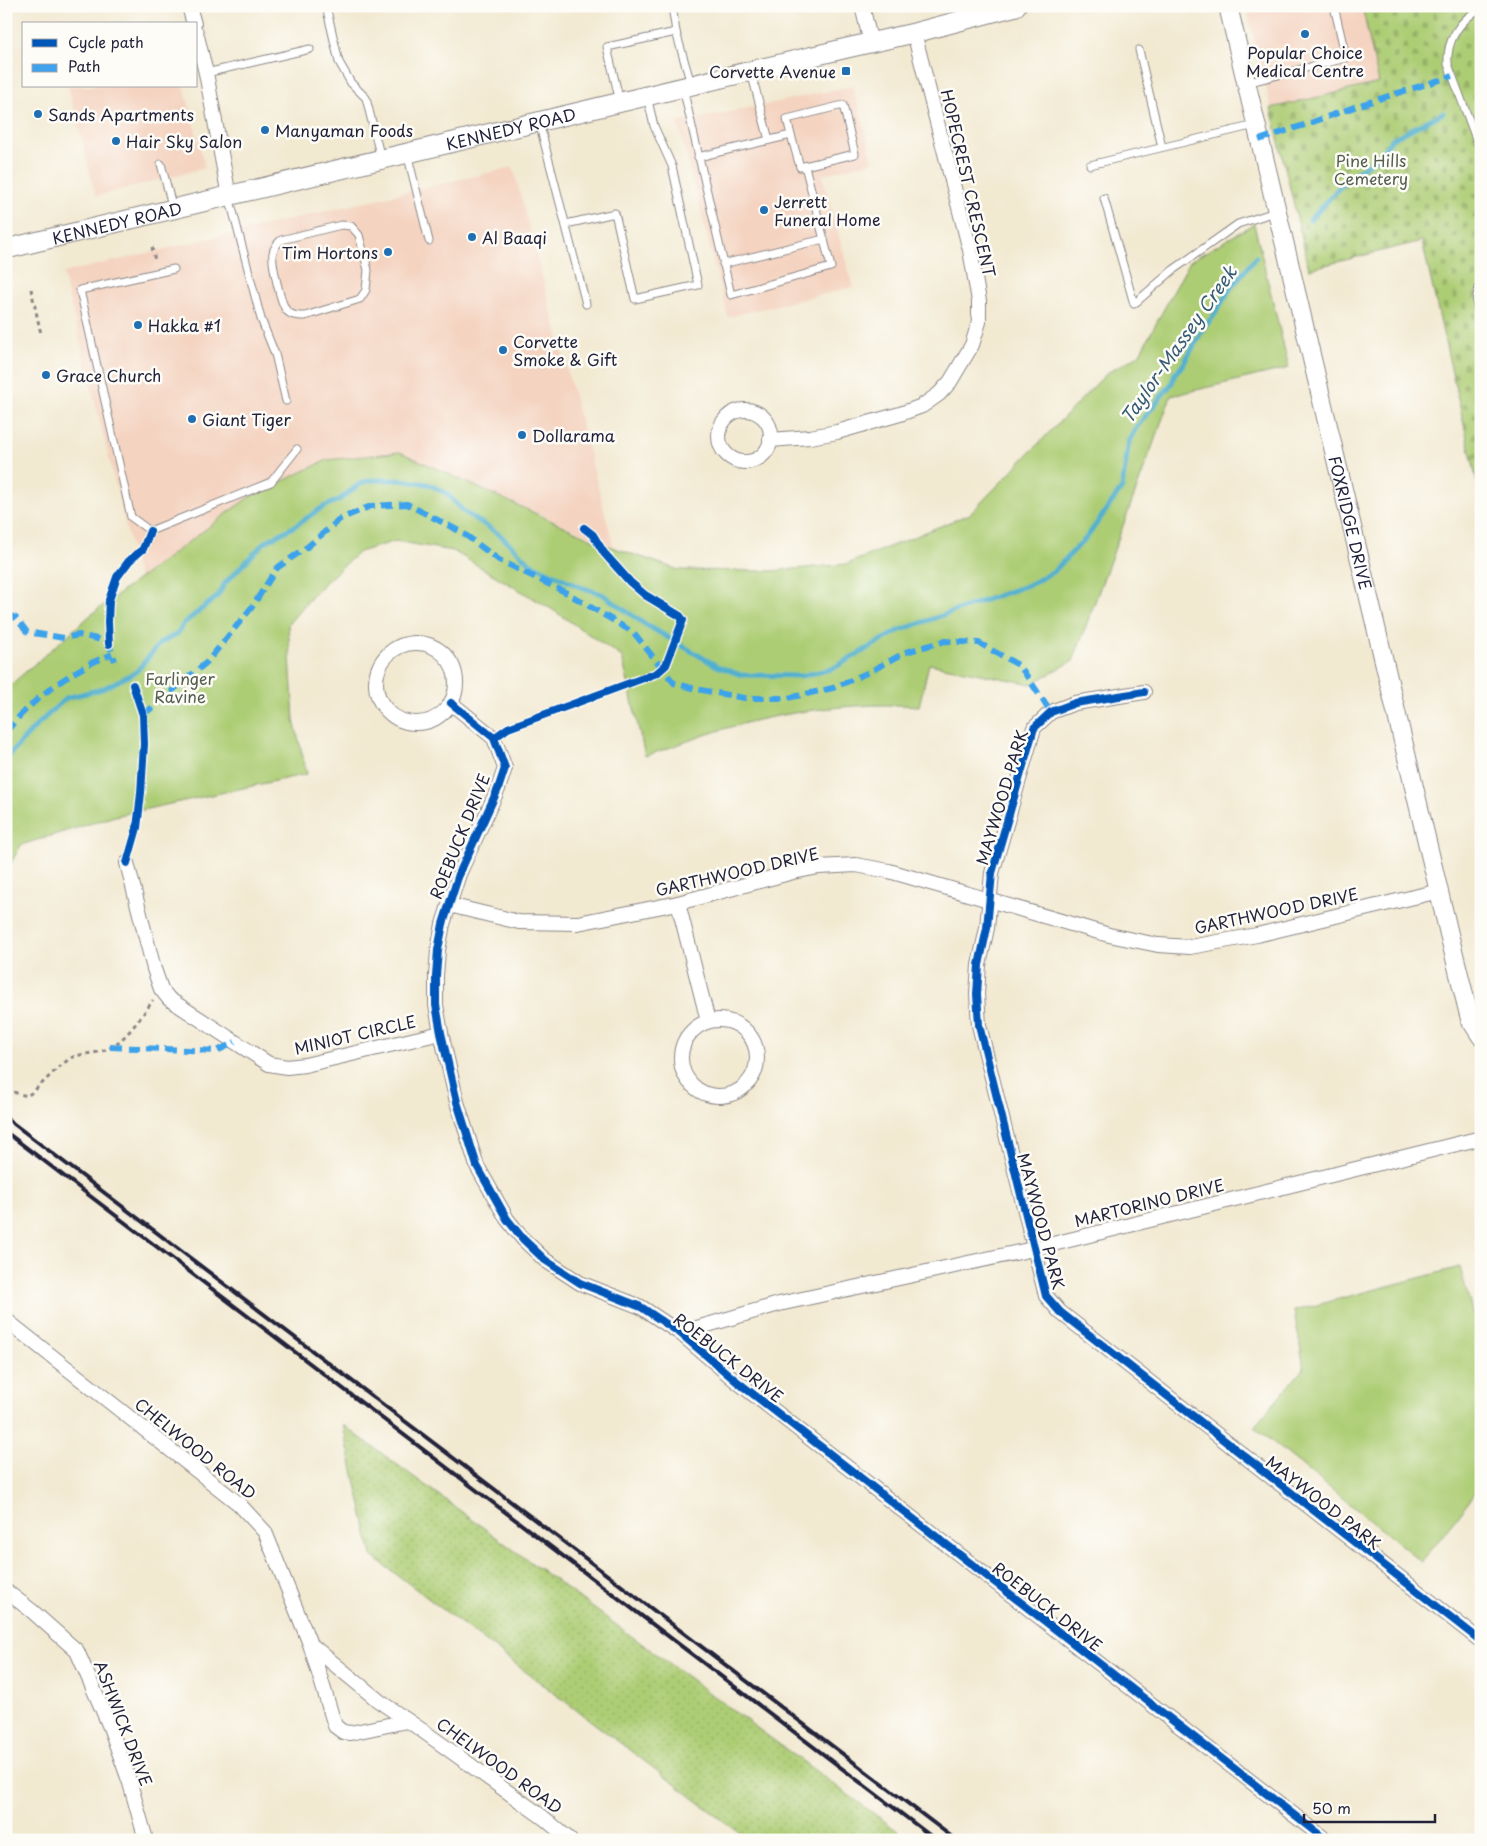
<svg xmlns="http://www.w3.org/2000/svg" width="1487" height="1846" viewBox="0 0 1487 1846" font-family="'Playpen Sans',sans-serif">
  <defs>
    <pattern id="grass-dots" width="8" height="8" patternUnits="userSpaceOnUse" patternTransform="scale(1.25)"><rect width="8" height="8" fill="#adcd75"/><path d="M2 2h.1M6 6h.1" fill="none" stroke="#95b066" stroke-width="1.8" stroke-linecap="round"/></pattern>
    <pattern id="cemetery-stones" width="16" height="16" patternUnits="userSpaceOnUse" patternTransform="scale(1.25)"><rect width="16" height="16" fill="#adcd75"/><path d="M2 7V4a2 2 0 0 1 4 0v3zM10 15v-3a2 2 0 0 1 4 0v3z" fill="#95b066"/></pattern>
  </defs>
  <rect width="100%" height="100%" fill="#fdfcf7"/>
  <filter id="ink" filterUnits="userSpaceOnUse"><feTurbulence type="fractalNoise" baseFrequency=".02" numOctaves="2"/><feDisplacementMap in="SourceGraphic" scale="10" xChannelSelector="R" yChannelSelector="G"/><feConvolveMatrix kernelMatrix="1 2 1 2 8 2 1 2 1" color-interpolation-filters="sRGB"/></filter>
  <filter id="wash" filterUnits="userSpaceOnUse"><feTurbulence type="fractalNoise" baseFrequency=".0096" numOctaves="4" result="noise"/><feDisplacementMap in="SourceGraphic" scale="20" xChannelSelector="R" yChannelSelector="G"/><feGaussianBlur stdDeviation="1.12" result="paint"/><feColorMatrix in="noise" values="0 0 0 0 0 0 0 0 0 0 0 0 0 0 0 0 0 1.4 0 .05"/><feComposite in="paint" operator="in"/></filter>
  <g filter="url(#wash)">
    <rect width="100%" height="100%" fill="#f2e9d1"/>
    <g fill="#f4d3c0">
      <polygon points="1246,6 1362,6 1379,83 1271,108"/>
      <polygon points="68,86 184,86 205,168 96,196"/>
      <polygon points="853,86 873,161 822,175 853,287 728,317 678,123"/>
      <polygon points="513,167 614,547 400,452 327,460 249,497 139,579 63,273"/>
    </g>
    <polygon fill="url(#grass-dots)" stroke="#687858" points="343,1425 910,1840 749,1840 372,1556"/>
    <polygon fill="url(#cemetery-stones)" stroke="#687858" points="1362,6 1481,6 1481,499 1422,241 1309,269 1306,256 1271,108 1379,83"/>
    <g fill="#adcd75" stroke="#687858">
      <path d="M 1254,224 L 1289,368 L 1171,396 L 1073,661 L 1031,684 L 929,664 L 919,706 C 861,702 794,710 738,725 C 707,733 676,746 645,756 L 622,657 L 553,610 L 453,551 L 396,541 L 359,552 L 322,585 L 288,624 L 294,720 L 307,774 L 115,816 L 21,845 L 6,872 L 6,689 L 93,613 L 249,497 L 327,460 L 400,452 L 603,544 L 679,570 L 772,571 L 847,564 L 970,514 L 1107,373 L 1139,355 L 1190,261 Z"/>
      <polygon points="1460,1267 1481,1344 1481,1486 1422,1562 1254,1427 1304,1368 1294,1311"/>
    </g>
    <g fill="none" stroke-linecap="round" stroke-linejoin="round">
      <g stroke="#51b0cf" stroke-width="5">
        <polyline points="1479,104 1481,104"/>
        <polyline points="1310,220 1348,178 1378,157 1392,139 1443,113"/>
        <polyline points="6,762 11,753 38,724 66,698 102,689 136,672 160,643 177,634 184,623 217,597 225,583 265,542 295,526 323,507 339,500 361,483 371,480 400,480 428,484 446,493 464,512 499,534 530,563 578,586 602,594 643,623 717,666 741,675 801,676 832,669 898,631 1031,584 1054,571 1087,537 1122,488 1129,441 1136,428 1172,383 1175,373 1183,365 1204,327 1213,317 1230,289 1256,257"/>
      </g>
    </g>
  </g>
  <g filter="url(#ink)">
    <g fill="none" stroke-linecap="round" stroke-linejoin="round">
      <g stroke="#8a8686" stroke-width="9">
        <g id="service">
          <polyline points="326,6 339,62 351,83 366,98 381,159"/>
          <polyline points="672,6 676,32"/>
          <path d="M 1481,8 C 1460,20 1446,40 1448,64 L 1481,152"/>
          <polyline points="1139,50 1162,147"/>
          <polyline points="751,72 769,140"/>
          <polyline points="206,73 310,49"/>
          <polyline points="1246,83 1346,58 1334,6"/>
          <polyline points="683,88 731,295 831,267 805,166"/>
          <polyline points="620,102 607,47 676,32 691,84"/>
          <polyline points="539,122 586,304"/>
          <polyline points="407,153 429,241"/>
          <polyline points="698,157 791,135 787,119 843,105 855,154 800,167 791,135"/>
          <polyline points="161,164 173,209"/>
          <polyline points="1090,165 1255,125"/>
          <polyline points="229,196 261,319 275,354 286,401"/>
          <polyline points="1104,198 1134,304 1173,270 1238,224 1275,212"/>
          <polyline points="566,224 615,213 635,299 698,285 672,166 654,126 647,96"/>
          <path d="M 341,225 L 351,226 L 359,235 L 368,270 L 366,290 L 360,299 L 305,316 C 298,316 292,316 287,311 C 281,305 271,262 273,253 C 274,247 277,244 281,240 Z"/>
          <polyline points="723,264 824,239"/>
          <polyline points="174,269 80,290 131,517 150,531 271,482 297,449"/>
          <path d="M 1481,283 C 1475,296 1475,307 1481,320"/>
        </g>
      </g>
      <g stroke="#8a8686" stroke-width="16">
        <g id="minor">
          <polyline points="189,6 194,24"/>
          <polyline points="862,6 871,43"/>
          <polyline points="196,32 206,73 229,196"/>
          <circle cx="745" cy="436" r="26"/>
          <polyline points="770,440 810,437 837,432 900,414 922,406 939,394 950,382 972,345 979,322 979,301 970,250 914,33"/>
          <circle cx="416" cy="683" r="40"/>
          <polyline points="1144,692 1075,703 1051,712 1034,728 992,873 987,928 979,965 977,994 979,1025 1046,1296 1060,1312 1481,1641"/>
          <polyline points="451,703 494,738 505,768 498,789 459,874 443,924 438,950 436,976 436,1005 441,1033 457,1102 477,1166 507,1219 523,1239 545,1260 580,1283 641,1307 680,1333 735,1380 1326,1840"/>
          <polyline points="127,863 154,969 161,989 169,999 269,1064 287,1067 305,1065 441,1033"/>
          <polyline points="678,903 708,1021"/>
          <polyline points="449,905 519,922 578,923 678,903 793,872 819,867 856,865 889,871 1109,935 1158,945 1190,947 1257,935 1439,891"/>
          <circle cx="719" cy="1058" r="38"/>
          <polyline points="6,1320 239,1504 265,1532 310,1644 379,1701 423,1731 544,1818 570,1840"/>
          <polyline points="680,1333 779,1304 1033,1249 1481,1138"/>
          <polyline points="6,1591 32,1611 77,1651 110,1727 130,1783 146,1840"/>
          <polyline points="310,1644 335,1726 343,1732 350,1733 407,1721"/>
        </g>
      </g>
      <g stroke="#8a8686" stroke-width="20">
        <g id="tertiary">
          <path id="s1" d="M 1228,6 L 1449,934 L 1470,1019 L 1481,1036"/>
        </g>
      </g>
      <g stroke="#8a8686" stroke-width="21">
        <g id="secondary">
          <path id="s2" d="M 6,249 L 847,48 L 914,33 L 1016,6"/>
        </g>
      </g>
      <g stroke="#8a8686" stroke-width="3" stroke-dasharray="4 4" stroke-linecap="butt">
        <polyline points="152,247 155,261"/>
        <polyline points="31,289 41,334"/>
        <path d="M 6,1090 L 27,1096 C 43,1085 55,1068 71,1058 C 81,1053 95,1054 105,1050 C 124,1043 142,1016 153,1000"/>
      </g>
      <use href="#service" stroke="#fff" stroke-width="7"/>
      <use href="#minor" stroke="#fff" stroke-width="14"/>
      <use href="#tertiary" stroke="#fff" stroke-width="18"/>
      <use href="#secondary" stroke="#fff" stroke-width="19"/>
      <g stroke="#22223b" stroke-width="4">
        <polyline points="6,1118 956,1840"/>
        <polyline points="6,1132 936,1840"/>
      </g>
      <g stroke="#3ea2ec" stroke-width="6" stroke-dasharray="12 6" stroke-linecap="butt">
        <polyline points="1259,140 1313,122 1360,105 1452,76"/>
        <polyline points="6,614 16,618 27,632 64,638 79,635 97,639 109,644 115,661"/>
        <polyline points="143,715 207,662 252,607 277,568 307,547 340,519 371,506 407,504 463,533 499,560 569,594 634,633 674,683 696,689 744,698 788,698 833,688 869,672 906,652 945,641 979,643 1020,666 1051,712"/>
        <path d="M 6,732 C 26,706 55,683 84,667 C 93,661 103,659 112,654"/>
        <polyline points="110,1047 217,1051 235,1042"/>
      </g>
      <g stroke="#fdfcf7" stroke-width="11">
        <g id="cycleway">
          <polyline points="109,644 108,622 109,600 117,577 129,561 143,549 150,531"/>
          <polyline points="1144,692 1075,703 1051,712 1034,728 992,873 987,928 979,965 977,994 979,1025 1046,1296 1060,1312 1481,1641"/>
          <polyline points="451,703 494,738 505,768 498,789 459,874 443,924 438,950 436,976 436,1005 441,1033 457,1102 477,1166 507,1219 523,1239 545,1260 580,1283 641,1307 680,1333 735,1380 1326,1840"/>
          <polyline points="494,738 508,728 657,673 666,665 683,620 680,616 645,595 630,582 604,553 593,535 584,528"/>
          <polyline points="127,863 137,828 141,793 144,744 143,715 133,685"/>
        </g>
      </g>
      <use href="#cycleway" stroke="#0057b8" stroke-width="8"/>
    </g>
  </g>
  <g fill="#1f6fb2" stroke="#fdfcf7" stroke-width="2">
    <circle cx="1305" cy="34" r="5"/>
    <rect x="841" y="66" width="10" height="10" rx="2.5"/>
    <circle cx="38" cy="114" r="5"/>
    <circle cx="265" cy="130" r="5"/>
    <circle cx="116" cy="141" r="5"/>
    <circle cx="764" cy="210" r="5"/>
    <circle cx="472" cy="237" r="5"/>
    <circle cx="388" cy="252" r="5"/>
    <circle cx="138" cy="325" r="5"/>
    <circle cx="503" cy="350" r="5"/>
    <circle cx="46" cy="375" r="5"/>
    <circle cx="192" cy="419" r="5"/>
    <circle cx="522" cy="435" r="5"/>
  </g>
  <g text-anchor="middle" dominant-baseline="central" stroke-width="5" stroke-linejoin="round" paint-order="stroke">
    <g font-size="16" fill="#22223b" stroke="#fdfcf7" text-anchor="start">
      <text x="1305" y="52" text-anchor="middle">Popular Choice<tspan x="1305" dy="18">Medical Centre</tspan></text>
      <text x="836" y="71" text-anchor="end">Corvette Avenue</text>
      <text x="48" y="114">Sands Apartments</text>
      <text x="275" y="130">Manyaman Foods</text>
      <text x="126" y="141">Hair Sky Salon</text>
      <text x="774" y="201">Jerrett<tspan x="774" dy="18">Funeral Home</tspan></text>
      <text x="482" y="237">Al Baaqi</text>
      <text x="378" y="252" text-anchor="end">Tim Hortons</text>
      <text x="148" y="325">Hakka #1</text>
      <text x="513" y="341">Corvette<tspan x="513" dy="18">Smoke &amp; Gift</tspan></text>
      <text x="56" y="375">Grace Church</text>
      <text x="202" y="419">Giant Tiger</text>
      <text x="532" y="435">Dollarama</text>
    </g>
    <g font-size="16" fill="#22223b" stroke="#fdfcf7">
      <text stroke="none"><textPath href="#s2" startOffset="519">KENNEDY ROAD</textPath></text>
      <text transform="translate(969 183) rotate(77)">HOPECREST CRESCENT</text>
      <text stroke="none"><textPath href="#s2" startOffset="114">KENNEDY ROAD</textPath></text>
      <text stroke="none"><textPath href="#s1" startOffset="531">FOXRIDGE DRIVE</textPath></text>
      <text transform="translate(1001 797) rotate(-73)">MAYWOOD PARK</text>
      <text transform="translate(459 836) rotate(-68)">ROEBUCK DRIVE</text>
      <text transform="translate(737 871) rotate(-13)">GARTHWOOD DRIVE</text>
      <text transform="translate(1276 910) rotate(-12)">GARTHWOOD DRIVE</text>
      <text transform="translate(355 1034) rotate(-13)">MINIOT CIRCLE</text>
      <text transform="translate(1149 1202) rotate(-14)">MARTORINO DRIVE</text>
      <text transform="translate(1042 1221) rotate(75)">MAYWOOD PARK</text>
      <text transform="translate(729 1357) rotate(38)">ROEBUCK DRIVE</text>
      <text transform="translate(196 1448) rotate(39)">CHELWOOD ROAD</text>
      <text transform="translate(1324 1502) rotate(38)">MAYWOOD PARK</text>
      <text transform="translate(1048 1606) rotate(38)">ROEBUCK DRIVE</text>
      <text transform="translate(124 1723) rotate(69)">ASHWICK DRIVE</text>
      <text transform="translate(500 1765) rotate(36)">CHELWOOD ROAD</text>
    </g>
    <g font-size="16" fill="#535e4f" stroke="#fdfcf7">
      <text x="1371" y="160">Pine Hills<tspan x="1371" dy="18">Cemetery</tspan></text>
      <text x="180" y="678">Farlinger<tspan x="180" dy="18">Ravine</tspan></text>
    </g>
    <g font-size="18" font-style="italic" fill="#355b76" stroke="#fdfcf7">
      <text transform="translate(1178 344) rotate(-55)">Taylor-Massey Creek</text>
    </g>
  </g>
  <rect width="1487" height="1846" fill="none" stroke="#fdfcf7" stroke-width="25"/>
  <rect x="22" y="22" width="175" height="65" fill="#fdfcf7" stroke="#a5a5ac"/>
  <rect x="32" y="39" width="25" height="8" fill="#0057b8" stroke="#a5a5ac"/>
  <text x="68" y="48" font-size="15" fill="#22223b">Cycle path</text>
  <rect x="32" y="64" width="25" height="8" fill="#3ea2ec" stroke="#a5a5ac"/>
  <text x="68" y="72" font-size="15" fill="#22223b">Path</text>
  <path d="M1304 1814v8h131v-8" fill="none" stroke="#22223b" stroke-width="2.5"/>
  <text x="1312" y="1814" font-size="15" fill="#22223b" stroke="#fdfcf7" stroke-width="4" paint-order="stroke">50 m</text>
</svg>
